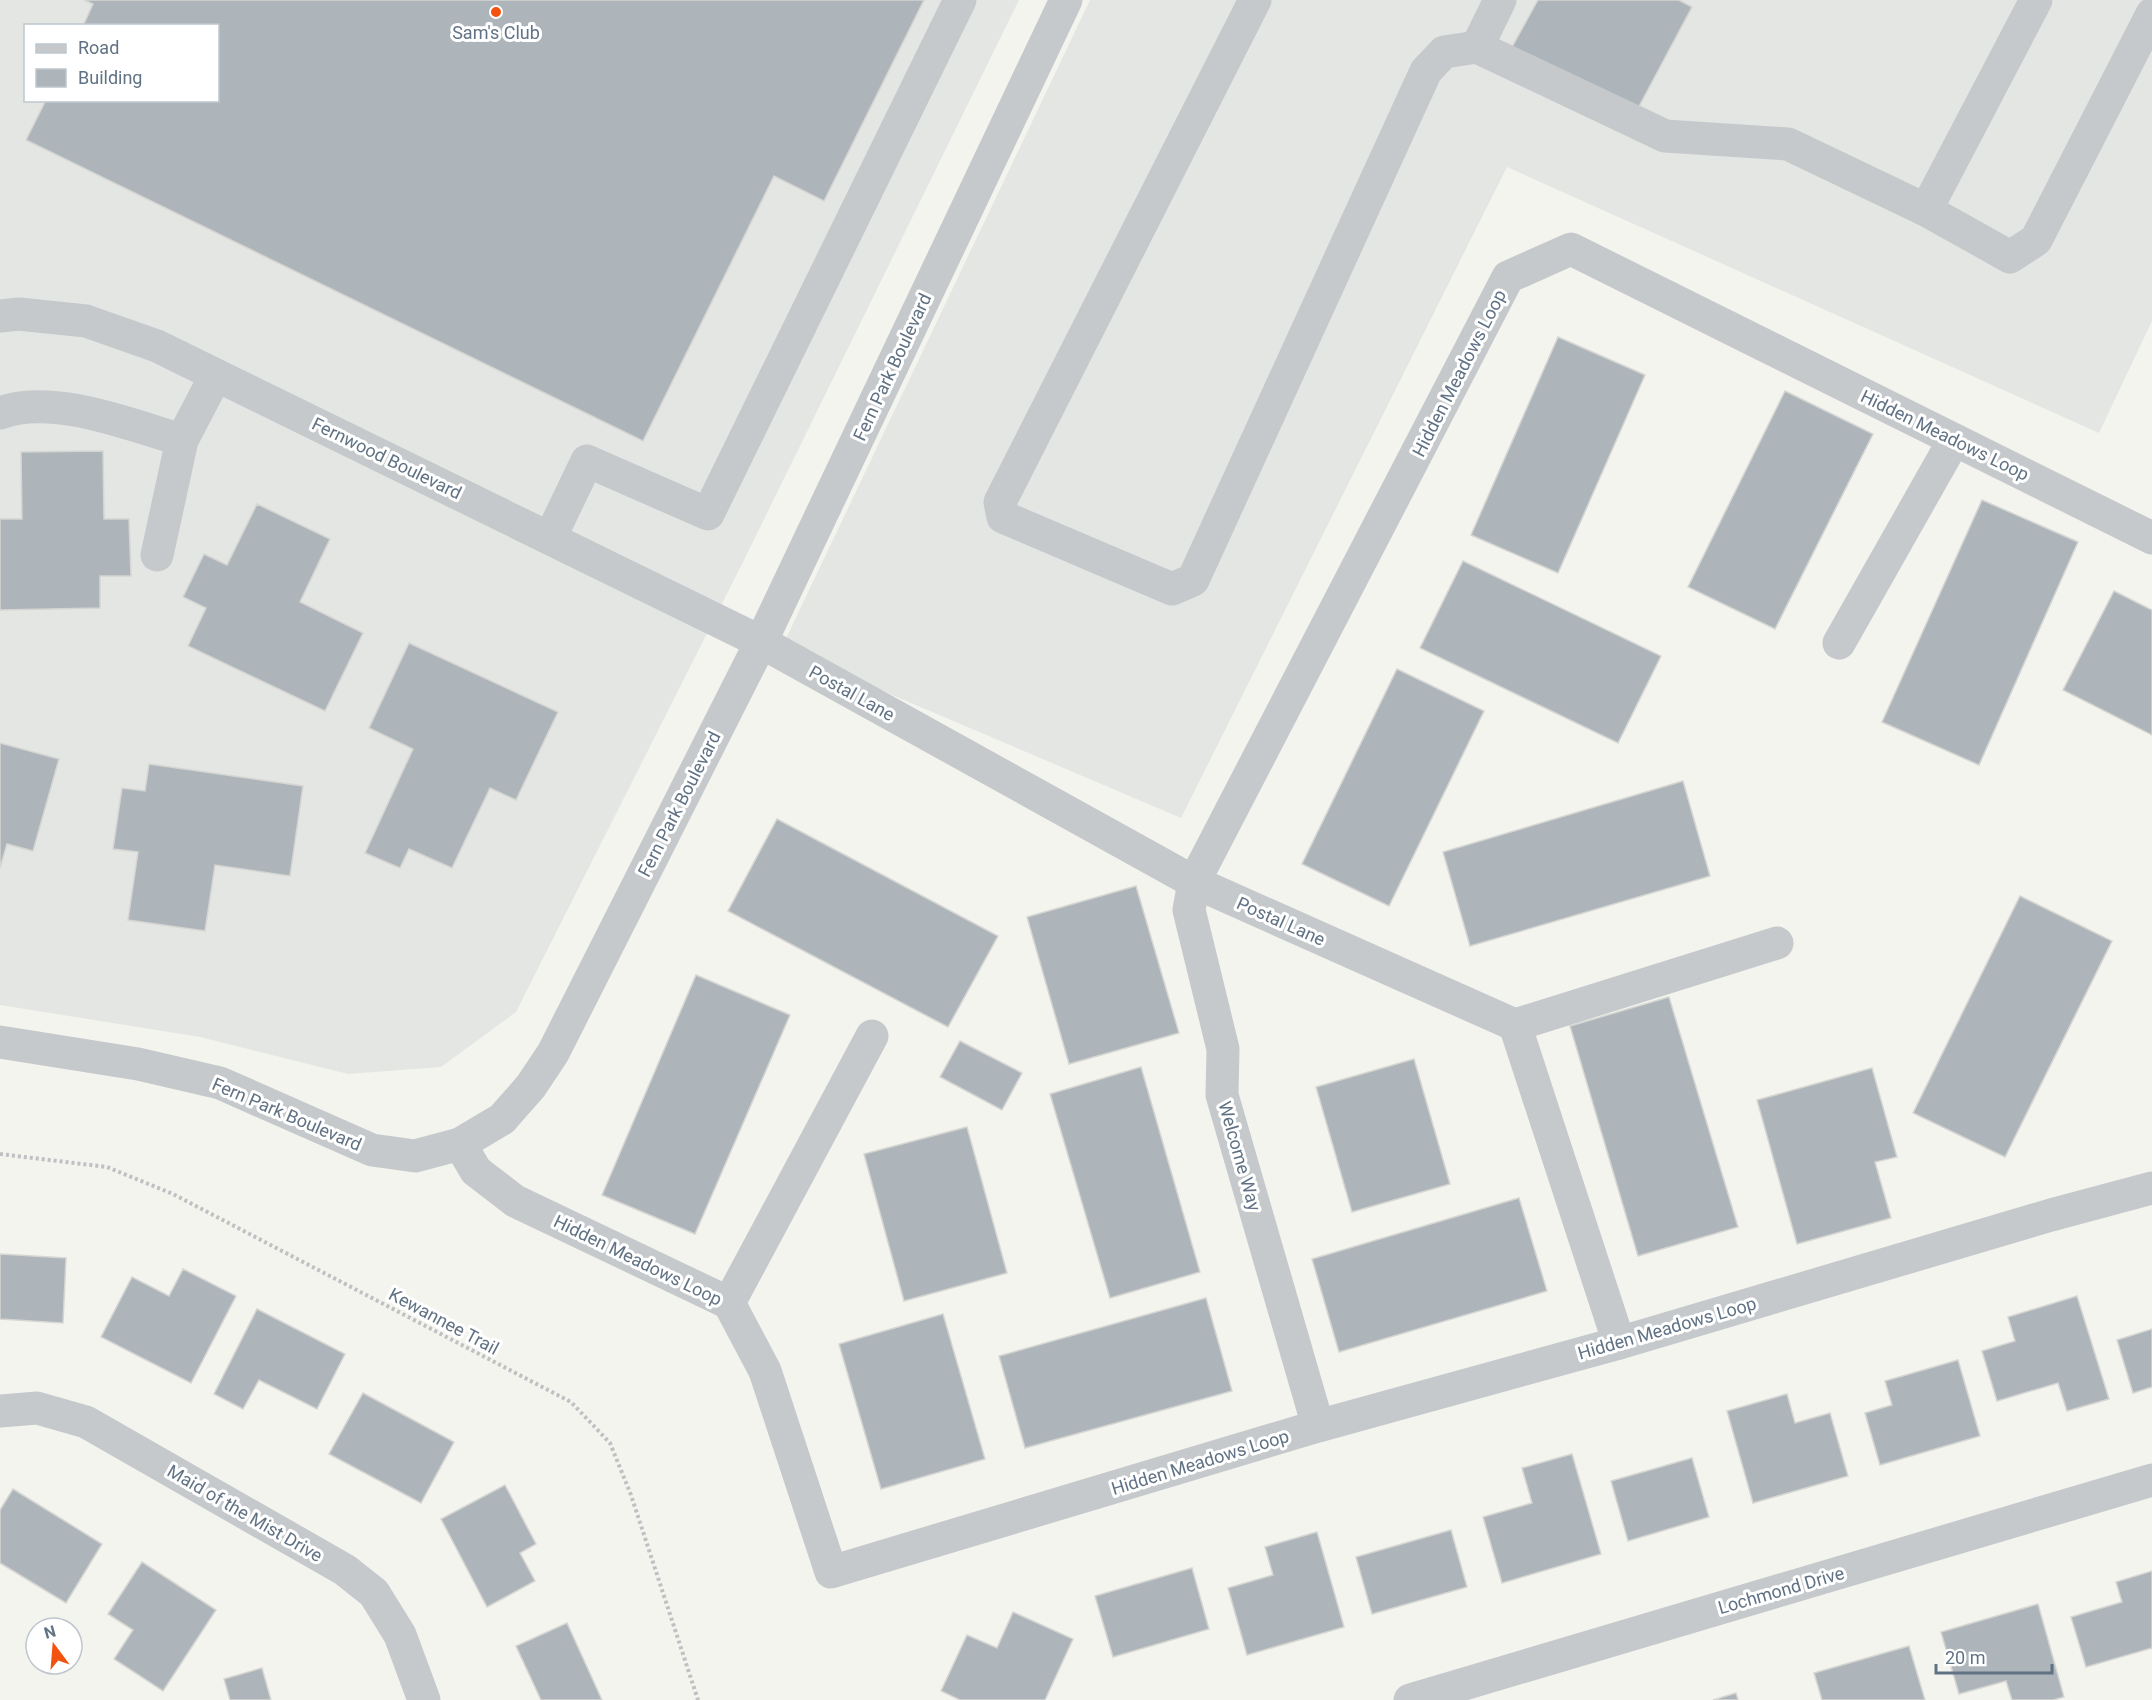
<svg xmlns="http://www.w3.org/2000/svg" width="2152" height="1700" viewBox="0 0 2152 1700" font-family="Roboto,sans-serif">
  <rect width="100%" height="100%" fill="#f4f4ef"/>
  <g fill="#e4e6e3" fill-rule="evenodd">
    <path d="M 0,0 L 1019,0 L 744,560 L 516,1012 L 441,1067 L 348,1074 L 200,1037 L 0,1005 ZM 26,26 L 218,26 L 218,100 L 26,100 Z"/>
    <polygon points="1090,0 2152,0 2152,321 2099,433 1507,167 1181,818 796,654 780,651"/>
  </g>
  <g fill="#adb5bb" stroke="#d5d5d2" stroke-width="1.5">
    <polygon points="84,0 924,0 824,201 774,176 643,441 26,140 46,100 218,100 218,26 83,26 93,4"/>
    <polygon points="1538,0 1679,0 1692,7 1636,112 1512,47"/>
    <polygon points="1558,337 1645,375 1558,573 1471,535"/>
    <polygon points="1785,391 1873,434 1775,629 1688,587"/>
    <polygon points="103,451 104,519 129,519 131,576 100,576 100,608 0,610 0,519 22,519 21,452"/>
    <polygon points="1982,500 2078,542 1979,765 1882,722"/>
    <polygon points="257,504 330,539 300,602 363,633 325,711 188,646 206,608 183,597 204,554 227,565"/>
    <polygon points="1463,561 1661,656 1618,743 1420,648"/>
    <polygon points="2114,591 2152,610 2152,735 2063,690"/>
    <polygon points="409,643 558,712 516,800 490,788 452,868 409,849 400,868 365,853 413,749 369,728"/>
    <polygon points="1397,669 1484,711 1389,906 1302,864"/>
    <polygon points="0,743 59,759 33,851 7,844 0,868"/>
    <polygon points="149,764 303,786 290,876 215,865 205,931 128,920 138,852 113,849 122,788 145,791"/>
    <polygon points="1683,781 1710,876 1470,946 1443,852"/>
    <polygon points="777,819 998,936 948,1027 728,911"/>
    <polygon points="1136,886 1179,1033 1069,1064 1027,917"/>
    <polygon points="2020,896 2112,941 2005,1157 1913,1113"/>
    <polygon points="696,975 790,1015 695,1234 602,1195"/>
    <polygon points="1669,997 1738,1227 1638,1256 1570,1026"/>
    <polygon points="960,1041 1022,1073 1002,1110 940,1077"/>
    <polygon points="1414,1059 1450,1184 1352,1212 1316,1087"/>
    <polygon points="1141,1067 1200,1272 1110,1298 1050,1094"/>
    <polygon points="1872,1068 1897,1157 1875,1162 1891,1218 1797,1244 1757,1100"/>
    <polygon points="967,1127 1007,1273 904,1301 864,1154"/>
    <polygon points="1519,1198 1547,1291 1339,1352 1312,1259"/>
    <polygon points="0,1254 66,1258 63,1323 0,1319"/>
    <polygon points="183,1269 236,1296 191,1383 101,1337 132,1277 169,1296"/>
    <polygon points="2077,1296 2109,1399 2067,1411 2058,1383 1997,1401 1982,1351 2015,1341 2008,1317"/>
    <polygon points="1206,1298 1232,1391 1025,1448 999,1356"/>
    <polygon points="257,1309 345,1354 317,1409 259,1380 243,1409 214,1394"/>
    <polygon points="943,1314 985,1459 881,1489 839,1344"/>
    <polygon points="2152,1329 2152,1387 2133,1393 2117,1340"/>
    <polygon points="1958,1360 1980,1436 1880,1465 1865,1413 1892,1405 1885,1381"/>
    <polygon points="363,1393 454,1442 421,1503 329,1454"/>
    <polygon points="1787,1394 1795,1423 1830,1413 1848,1476 1753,1503 1727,1411"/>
    <polygon points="1572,1454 1601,1554 1502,1583 1483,1517 1532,1503 1522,1468"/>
    <polygon points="1692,1458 1709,1517 1628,1541 1611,1481"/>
    <polygon points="505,1485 536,1544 520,1553 535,1581 487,1607 441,1519"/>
    <polygon points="13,1489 102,1544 66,1603 0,1563 0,1510"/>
    <polygon points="1451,1530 1467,1587 1372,1614 1356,1557"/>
    <polygon points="1317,1532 1344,1627 1247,1655 1228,1588 1273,1575 1265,1547"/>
    <polygon points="142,1562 216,1610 163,1691 114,1659 133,1630 108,1614"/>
    <polygon points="1192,1568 1209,1629 1113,1657 1095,1596"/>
    <polygon points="2152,1571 2152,1648 2086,1667 2071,1617 2122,1602 2116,1582"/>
    <polygon points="2038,1604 2064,1697 2053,1700 2012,1700 2006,1681 1959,1694 1941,1632"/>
    <polygon points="1013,1612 1073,1639 1045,1700 960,1700 941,1691 967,1635 997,1648"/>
    <polygon points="567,1623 602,1700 541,1700 516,1646"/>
    <polygon points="1909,1646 1925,1700 1822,1700 1814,1673"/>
    <polygon points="262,1668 271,1700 230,1700 224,1679"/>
    <polygon points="1736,1693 1738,1700 1713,1700"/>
  </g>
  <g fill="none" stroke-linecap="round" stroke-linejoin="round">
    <polyline stroke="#bec0c2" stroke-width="4" stroke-dasharray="3 3" stroke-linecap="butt" points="0,1154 107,1167 173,1194 571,1402 610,1443 631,1495 698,1700"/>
    <g stroke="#c6c9cc" stroke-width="33">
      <polyline points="1255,0 1000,502 1003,517 1172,589 1193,580 1426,71 1444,52 1477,47 1665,136 1788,144 1926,210 2010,257 2036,240 2152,14"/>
      <polyline points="1477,47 1500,0"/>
      <polyline points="1926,210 2036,0"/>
      <polyline points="0,316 19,314 86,321 157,346 761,642 1194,882 1515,1025 1619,1343"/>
      <path d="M 0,413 C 52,393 130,425 182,440"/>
      <polyline points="550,538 587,461 708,514 960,0"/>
      <polyline points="157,555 182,440 216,375"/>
      <polyline points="1839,643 1954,440"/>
      <polyline points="1515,1025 1777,943"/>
      <polyline points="0,1042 138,1064 220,1083 372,1150 415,1156 460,1144 502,1119 531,1086 553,1053 761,642 1066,0"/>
      <polyline points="460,1144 476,1171 515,1201 729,1303 765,1371 831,1572 1318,1426 1619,1343 2051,1215 2152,1188"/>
      <polyline points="729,1303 872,1036"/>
      <polyline points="0,1411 37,1408 86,1422 345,1570 374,1593 400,1635 424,1700"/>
      <polyline points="1318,1426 1222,1095 1223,1049 1189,910 1194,882 1508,277 1571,249 2152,538"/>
      <polyline points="1410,1700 2152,1480"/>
    </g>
  </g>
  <circle fill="#f4520f" stroke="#fff" stroke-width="2" cx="496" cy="12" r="6"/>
  <g text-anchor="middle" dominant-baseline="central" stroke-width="6" stroke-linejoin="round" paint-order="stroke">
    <g font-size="18" fill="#607284" stroke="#fff">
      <text x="496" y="32">Sam's Club</text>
    </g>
    <g font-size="18" fill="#607284" stroke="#fff">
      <text transform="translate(892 367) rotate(-65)">Fern Park Boulevard</text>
      <text transform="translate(1459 373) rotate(-63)">Hidden Meadows Loop</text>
      <text transform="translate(1945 435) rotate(26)">Hidden Meadows Loop</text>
      <text transform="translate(387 458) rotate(26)">Fernwood Boulevard</text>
      <text transform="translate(852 693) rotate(29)">Postal Lane</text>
      <text transform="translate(679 804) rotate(-63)">Fern Park Boulevard</text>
      <text transform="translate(1281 921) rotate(24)">Postal Lane</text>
      <text transform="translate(287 1114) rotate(23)">Fern Park Boulevard</text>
      <text transform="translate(1240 1156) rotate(74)">Welcome Way</text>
      <text transform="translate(638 1260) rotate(26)">Hidden Meadows Loop</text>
      <text transform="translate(444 1321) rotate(28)">Kewannee Trail</text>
      <text transform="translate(1667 1328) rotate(-16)">Hidden Meadows Loop</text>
      <text transform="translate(1200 1462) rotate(-17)">Hidden Meadows Loop</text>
      <text transform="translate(245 1513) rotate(30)">Maid of the Mist Drive</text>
      <text transform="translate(1781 1590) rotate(-16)">Lochmond Drive</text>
    </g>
  </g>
  <rect x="24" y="24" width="195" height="78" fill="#ffffff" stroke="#bfc7ce" stroke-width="1.5"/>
  <rect x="36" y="44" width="30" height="9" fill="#c6c9cc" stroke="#bfc7ce" stroke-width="1.5"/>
  <text x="78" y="54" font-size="18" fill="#607284">Road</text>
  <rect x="36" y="69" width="30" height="18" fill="#adb5bb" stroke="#bfc7ce" stroke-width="1.5"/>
  <text x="78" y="84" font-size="18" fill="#607284">Building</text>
  <g transform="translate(54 1646) rotate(344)"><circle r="28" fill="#ffffff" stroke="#bfc7ce" stroke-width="1.5"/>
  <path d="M0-4.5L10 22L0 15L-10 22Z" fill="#f4520f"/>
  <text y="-9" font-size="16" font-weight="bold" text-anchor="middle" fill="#607284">N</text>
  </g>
  <path d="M1936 1664v9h116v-9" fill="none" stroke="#607284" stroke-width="3"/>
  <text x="1945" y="1664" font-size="18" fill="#607284" stroke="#ffffff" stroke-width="4.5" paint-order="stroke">20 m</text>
</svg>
